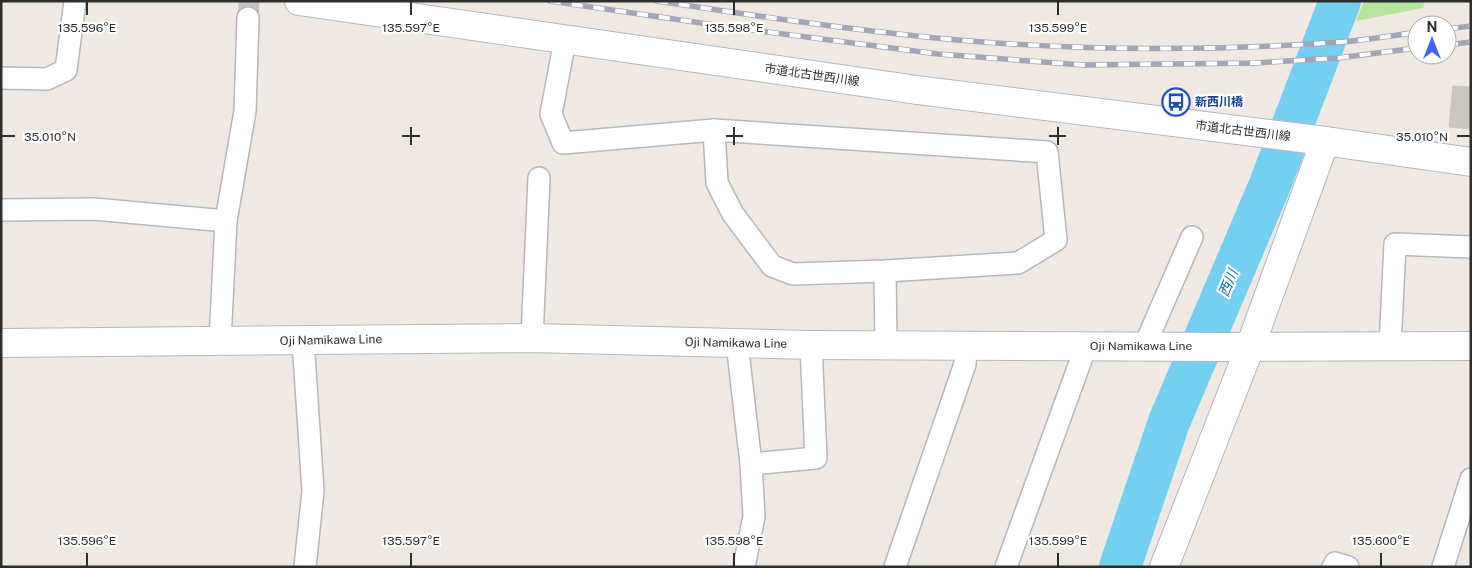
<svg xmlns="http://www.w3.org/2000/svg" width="1472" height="568" viewBox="0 0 1472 568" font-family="'Public Sans','Noto Sans JP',sans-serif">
  <rect width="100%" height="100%" fill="#efe9e1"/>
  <polygon fill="#b6e59e" points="1364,1 1425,1 1423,8 1356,21"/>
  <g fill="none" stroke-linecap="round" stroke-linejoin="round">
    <polyline stroke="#75cff0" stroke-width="42" points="1120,567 1169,422 1269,187 1340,1"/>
  </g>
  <polygon fill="#cbc7bf" stroke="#cbc5ba" points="1453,86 1471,87 1471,129 1449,127"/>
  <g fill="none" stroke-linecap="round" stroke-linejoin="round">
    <polyline stroke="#c8c4bd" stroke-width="21" stroke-dasharray="21 11" stroke-linecap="butt" points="248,18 249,1"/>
    <g stroke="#b4b7c1" stroke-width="24">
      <g id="street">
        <polyline points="565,40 551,114 563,143 714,130"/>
        <polyline points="1,78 47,79 66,70 75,1"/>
        <polygon points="714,130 1047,152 1056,240 1018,263 885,271 793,274 772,266 733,214 717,183"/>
        <polyline points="1,210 94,209 226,221"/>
        <polyline points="885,271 886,345"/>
        <polyline points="532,338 539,178"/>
        <polyline points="303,340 313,491 305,567"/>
        <polyline points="220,341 226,221 245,111 248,18"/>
        <polyline points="737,343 751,464 754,516 744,567"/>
        <polyline points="1144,347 1192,237"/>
        <polyline points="1390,347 1395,244 1471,247"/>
        <polyline points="751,464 816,458 811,345"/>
        <polyline points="895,567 965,364 966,346"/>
        <polyline points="1006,567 1086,346"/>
        <polyline points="1333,567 1335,563 1348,567"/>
        <polyline points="1443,567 1471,479"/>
      </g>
    </g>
    <g stroke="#b4b7c1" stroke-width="30">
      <g id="secondary">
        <polyline points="299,1 917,90 1325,141 1471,162"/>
        <polyline points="1,343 532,338 811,345 1226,347 1471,346"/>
        <polyline points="1164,567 1250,347 1325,141"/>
      </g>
    </g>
    <use href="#street" stroke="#fff" stroke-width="21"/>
    <use href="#secondary" stroke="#fff" stroke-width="28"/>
    <g stroke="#a3a6b8" stroke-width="5.5">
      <g id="rail">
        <polyline points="550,1 729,27 938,54 1083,65 1255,63 1338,58 1417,48"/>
        <path d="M 657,1 C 757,16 857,31 958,40 C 1085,51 1214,51 1341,42 C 1366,40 1392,36 1417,32"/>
        <polyline points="1447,29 1471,26"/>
        <polyline points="1447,45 1471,42"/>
      </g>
    </g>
    <use href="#rail" stroke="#fff" stroke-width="4" stroke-dasharray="11" stroke-linecap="butt"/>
  </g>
  <path fill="none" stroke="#2e2e2e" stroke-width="2" d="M 87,2 L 87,15M 411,2 L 411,15M 734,2 L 734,15M 1058,2 L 1058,15M 411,127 L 411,145M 734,127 L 734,145M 1058,127 L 1058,145M 2,136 L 15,136M 402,136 L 420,136M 726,136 L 743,136M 1049,136 L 1066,136M 1457,136 L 1470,136M 87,553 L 87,566M 411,553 L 411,566M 734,553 L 734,566M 1058,553 L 1058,566M 1381,553 L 1381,566"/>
  <defs>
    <g id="bus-ring" transform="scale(1.4375)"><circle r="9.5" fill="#fff" stroke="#1a4fb4" stroke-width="1.5"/><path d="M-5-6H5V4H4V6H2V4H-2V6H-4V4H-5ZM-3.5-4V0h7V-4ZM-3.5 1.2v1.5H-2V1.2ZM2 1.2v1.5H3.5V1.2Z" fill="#1a4fb4"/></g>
  </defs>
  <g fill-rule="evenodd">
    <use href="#bus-ring" x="1176" y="102"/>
  </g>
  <g text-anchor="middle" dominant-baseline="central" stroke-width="4.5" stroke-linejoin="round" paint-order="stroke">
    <g font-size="12" fill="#2e2e2e" stroke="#fff">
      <text transform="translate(812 75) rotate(8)">市道北古世西川線</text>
      <text transform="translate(1243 131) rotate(7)">市道北古世西川線</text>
      <text transform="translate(331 340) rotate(-1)">Oji Namikawa Line</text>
      <text transform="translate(736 343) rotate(1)">Oji Namikawa Line</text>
      <text x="1141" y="346">Oji Namikawa Line</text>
    </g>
    <g font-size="12" font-weight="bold" fill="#164399" stroke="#fff" text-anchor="start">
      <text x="1195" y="102">新西川橋</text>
    </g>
    <g font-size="14" font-style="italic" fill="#0d6fa3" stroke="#fff">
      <text transform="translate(1228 283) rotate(-67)">西川</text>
    </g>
  </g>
  <g font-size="12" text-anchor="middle" fill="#2e2e2e" stroke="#fff" stroke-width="4.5" stroke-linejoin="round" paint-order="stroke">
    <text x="87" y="32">135.596°E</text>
    <text x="411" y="32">135.597°E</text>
    <text x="734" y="32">135.598°E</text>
    <text x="1058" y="32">135.599°E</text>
    <text x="50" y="141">35.010°N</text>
    <text x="1422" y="141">35.010°N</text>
    <text x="87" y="545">135.596°E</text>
    <text x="411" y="545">135.597°E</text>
    <text x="734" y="545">135.598°E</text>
    <text x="1058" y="545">135.599°E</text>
    <text x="1381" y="545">135.600°E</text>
  </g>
  <rect width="1472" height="568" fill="none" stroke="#2e2e2e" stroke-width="5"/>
  <g transform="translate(1432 40)"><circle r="24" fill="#ffffff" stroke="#ababab"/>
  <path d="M0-4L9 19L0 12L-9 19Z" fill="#4264fb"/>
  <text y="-8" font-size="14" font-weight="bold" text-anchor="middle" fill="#2e2e2e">N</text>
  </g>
</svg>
